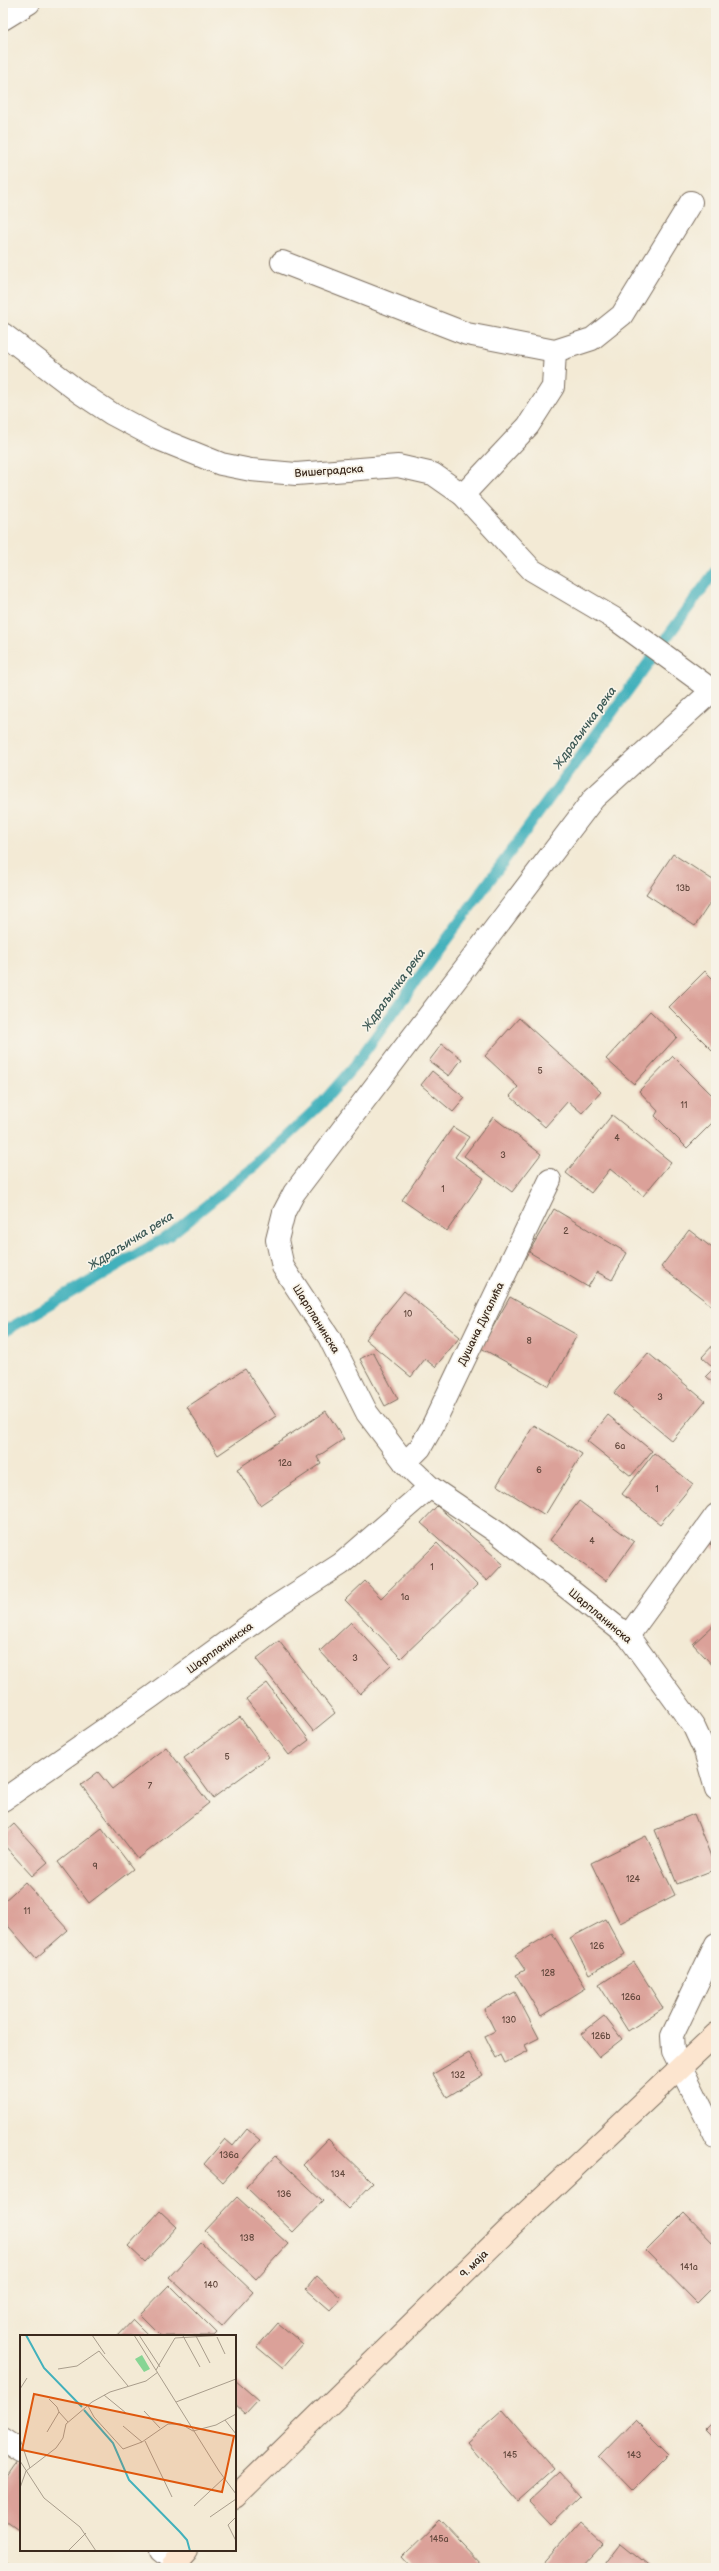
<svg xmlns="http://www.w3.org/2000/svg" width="719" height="2571" viewBox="0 0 719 2571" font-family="'Balsamiq Sans',sans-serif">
  <rect width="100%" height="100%" fill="#f7f3e8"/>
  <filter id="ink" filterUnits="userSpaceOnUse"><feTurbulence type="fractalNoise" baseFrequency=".025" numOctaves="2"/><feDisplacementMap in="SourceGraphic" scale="8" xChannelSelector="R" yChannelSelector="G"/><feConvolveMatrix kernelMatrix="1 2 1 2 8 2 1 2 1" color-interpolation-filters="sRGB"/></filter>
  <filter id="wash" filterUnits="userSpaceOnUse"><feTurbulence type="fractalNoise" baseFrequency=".012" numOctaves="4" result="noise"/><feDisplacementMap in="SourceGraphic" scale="16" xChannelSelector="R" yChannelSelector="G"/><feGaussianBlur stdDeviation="0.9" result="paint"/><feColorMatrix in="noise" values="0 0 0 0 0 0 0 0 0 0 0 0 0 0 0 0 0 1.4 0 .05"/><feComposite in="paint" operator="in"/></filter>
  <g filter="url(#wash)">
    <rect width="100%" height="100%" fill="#f3ead5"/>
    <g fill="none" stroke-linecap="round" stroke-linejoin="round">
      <polyline stroke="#42b1bc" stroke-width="11" points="3,1332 170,1235 263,1159 322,1103 355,1065 716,570"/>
    </g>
    <g id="blocks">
      <g fill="#dba199">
        <polygon points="673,854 716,882 716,894 695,926 646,894"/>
        <polygon points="705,971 716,982 716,1048 713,1051 669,1007"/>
        <polygon points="650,1011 677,1037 634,1084 606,1059"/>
        <polygon points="519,1018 601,1092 582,1113 568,1101 545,1127 510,1096 518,1087 485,1056"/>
        <polygon points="442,1044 462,1059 449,1076 429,1061"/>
        <polygon points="673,1056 716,1099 716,1119 687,1148 655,1116 658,1111 639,1091"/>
        <polygon points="432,1071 465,1098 453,1112 421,1085"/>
        <polygon points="612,1115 671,1162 643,1196 610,1169 591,1193 566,1173"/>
        <polygon points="493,1117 541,1154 512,1192 464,1156"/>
        <polygon points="453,1127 469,1137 455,1157 484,1178 447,1231 402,1200"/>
        <polygon points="554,1209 627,1253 612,1280 597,1272 588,1287 529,1252"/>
        <polygon points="689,1230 716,1251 716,1309 661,1267"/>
        <polygon points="404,1291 460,1337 435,1367 425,1359 411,1377 365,1339"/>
        <polygon points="510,1297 577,1335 549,1386 481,1348"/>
        <polygon points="716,1342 716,1385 706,1376 714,1368 702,1357"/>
        <polygon points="373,1352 398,1399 385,1406 360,1359"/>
        <polygon points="648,1353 705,1401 672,1441 614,1393"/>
        <polygon points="245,1369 276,1416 218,1455 187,1407"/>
        <polygon points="326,1411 344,1439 317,1457 321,1464 260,1505 237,1469"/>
        <polygon points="608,1415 652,1451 631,1476 587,1441"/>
        <polygon points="534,1425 582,1454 545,1515 497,1485"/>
        <polygon points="654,1453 693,1484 660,1524 622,1494"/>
        <polygon points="579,1501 634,1542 606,1581 550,1540"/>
        <polygon points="437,1506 503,1564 487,1581 421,1523"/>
        <polygon points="716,1539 716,1550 710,1544"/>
        <polygon points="437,1543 477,1585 401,1658 345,1600 365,1581 381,1598"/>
        <polygon points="351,1622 391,1665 360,1694 320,1651"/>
        <polygon points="716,1623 716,1669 693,1644"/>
        <polygon points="279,1641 335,1713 313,1731 256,1659"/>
        <polygon points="267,1683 309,1740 289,1755 246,1699"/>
        <polygon points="240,1717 269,1757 213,1798 184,1758"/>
        <polygon points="166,1747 209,1803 138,1859 81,1785 98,1772 112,1789"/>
        <polygon points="694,1814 716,1869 677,1884 655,1830"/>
        <polygon points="14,1824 48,1862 32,1876 3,1844 3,1834"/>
        <polygon points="102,1828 133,1869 89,1903 58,1862"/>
        <polygon points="646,1836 675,1895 620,1923 591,1863"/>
        <polygon points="25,1882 68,1930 36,1958 3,1920 3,1902"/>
        <polygon points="606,1919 625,1954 589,1974 570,1938"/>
        <polygon points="552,1933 586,1988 541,2016 516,1975 525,1970 515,1955"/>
        <polygon points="634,1962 663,2008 628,2031 599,1985"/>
        <polygon points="515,1992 539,2038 525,2045 528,2051 505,2063 501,2055 496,2058 485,2036 495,2031 484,2009"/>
        <polygon points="604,2016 622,2039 599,2057 581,2034"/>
        <polygon points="469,2053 483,2075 447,2097 433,2074"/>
        <polygon points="247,2129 260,2140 223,2182 204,2164 225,2139 233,2146"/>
        <polygon points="328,2139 373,2183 348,2209 303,2165"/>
        <polygon points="275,2156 323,2201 293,2232 246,2187"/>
        <polygon points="237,2197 288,2244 256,2279 205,2231"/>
        <polygon points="160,2211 177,2227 145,2262 128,2246"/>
        <polygon points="684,2213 716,2246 716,2284 697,2303 646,2251"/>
        <polygon points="201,2243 253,2292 222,2326 169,2277"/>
        <polygon points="317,2276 341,2298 330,2310 306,2289"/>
        <polygon points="169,2285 217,2333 214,2336 161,2336 140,2315"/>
        <polygon points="133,2320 149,2336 118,2336"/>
        <polygon points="278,2323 303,2344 282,2368 257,2347"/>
        <polygon points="235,2380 258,2400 245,2414 235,2405"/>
        <polygon points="503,2410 554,2469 518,2501 467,2442"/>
        <polygon points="716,2418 716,2440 705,2429"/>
        <polygon points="635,2420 669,2454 632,2491 599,2457"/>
        <polygon points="18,2461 21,2463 21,2532 3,2519 3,2483"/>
        <polygon points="560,2472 581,2495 551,2524 529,2501"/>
        <polygon points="439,2520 485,2568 411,2568 401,2557"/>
        <polygon points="580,2522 604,2544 582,2568 539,2568"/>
        <polygon points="621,2543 652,2568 602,2568"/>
        <polygon points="3,2561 13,2568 3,2568"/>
      </g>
    </g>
  </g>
  <g filter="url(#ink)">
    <use href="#blocks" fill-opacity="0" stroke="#7b6d5e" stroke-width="1"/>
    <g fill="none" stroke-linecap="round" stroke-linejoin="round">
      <g stroke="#7b6d5e" stroke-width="24">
        <g id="minor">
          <polyline points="3,19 29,3"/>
          <polyline points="282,262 467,334 555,351 592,339 622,315 691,202"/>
          <polyline points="3,334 79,392 112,414 159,439 221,464 251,470 296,474 398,466 433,474 463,495 532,570 615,619 716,693"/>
          <polyline points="463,495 528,426 553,387 555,351"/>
          <polyline points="713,690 594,798 294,1193 284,1212 277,1240 283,1267 329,1337 367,1413 405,1463 430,1487 498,1533 628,1636 693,1725 705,1751 716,1789"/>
          <polyline points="405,1463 420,1448 432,1427 550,1180"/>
          <polyline points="628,1636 716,1515"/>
          <polyline points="3,1800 151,1697 276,1606 341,1564 430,1487"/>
          <polyline points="716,1944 672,2036 673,2051 716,2137"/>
          <polyline points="3,2439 21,2451"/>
          <polyline points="161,2550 176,2562"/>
        </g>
      </g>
      <g stroke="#7b6d5e" stroke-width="24">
        <g id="secondary">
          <polyline points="235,2497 512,2226 716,2034"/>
          <polyline points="171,2568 187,2550"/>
        </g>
      </g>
      <use href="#minor" stroke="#fff" stroke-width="22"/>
      <use href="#secondary" stroke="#fce5cf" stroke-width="22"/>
    </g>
  </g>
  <g text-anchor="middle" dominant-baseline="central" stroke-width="3.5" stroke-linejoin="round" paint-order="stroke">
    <g font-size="9" fill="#63483d">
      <text x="683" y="888">13b</text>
      <text x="540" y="1071">5</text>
      <text x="684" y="1105">11</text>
      <text x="617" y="1138">4</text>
      <text x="503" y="1155">3</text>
      <text x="443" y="1189">1</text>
      <text x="566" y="1231">2</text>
      <text x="408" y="1314">10</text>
      <text x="529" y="1341">8</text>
      <text x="660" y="1397">3</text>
      <text x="620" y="1446">6a</text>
      <text x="285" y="1463">12a</text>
      <text x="539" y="1470">6</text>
      <text x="657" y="1489">1</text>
      <text x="592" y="1541">4</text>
      <text x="432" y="1567">1</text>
      <text x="405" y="1597">1a</text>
      <text x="355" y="1658">3</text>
      <text x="227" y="1757">5</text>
      <text x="150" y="1786">7</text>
      <text x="95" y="1866">9</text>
      <text x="633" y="1879">124</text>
      <text x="27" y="1911">11</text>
      <text x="597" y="1946">126</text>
      <text x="548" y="1973">128</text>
      <text x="631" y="1997">126a</text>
      <text x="509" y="2020">130</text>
      <text x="601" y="2036">126b</text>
      <text x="458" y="2075">132</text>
      <text x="229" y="2155">136a</text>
      <text x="338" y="2174">134</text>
      <text x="284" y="2194">136</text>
      <text x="247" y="2238">138</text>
      <text x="689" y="2267">141a</text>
      <text x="211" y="2285">140</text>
      <text x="510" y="2455">145</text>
      <text x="634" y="2455">143</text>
      <text x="439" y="2539">145a</text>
    </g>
    <g font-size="11" fill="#3b2a1e" stroke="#f7f3e8">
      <text transform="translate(329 471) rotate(-4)">Вишеградска</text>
      <text transform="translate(316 1319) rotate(58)">Шарпланинска</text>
      <text transform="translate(481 1324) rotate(-64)">Душана Дугалића</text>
      <text transform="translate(600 1616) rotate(40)">Шарпланинска</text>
      <text transform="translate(220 1648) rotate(-36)">Шарпланинска</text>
      <text transform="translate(474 2264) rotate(-45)">9. маја</text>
    </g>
    <g font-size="12" font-style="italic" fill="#3d5955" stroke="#f7f3e8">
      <text transform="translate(585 728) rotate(-54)">Ждраљичка река</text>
      <text transform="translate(394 990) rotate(-54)">Ждраљичка река</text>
      <text transform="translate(131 1241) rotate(-32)">Ждраљичка река</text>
    </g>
  </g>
  <g transform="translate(20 2335)">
    <rect width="216" height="216" fill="#f3ead5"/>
    <path d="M 122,20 L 130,34 L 124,37 L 115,24 Z" fill="#87d594"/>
    <path fill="none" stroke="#42b1bc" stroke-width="2" d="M 6,0 L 24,33 L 62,72M 64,75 L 93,108 L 109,145 L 160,197 L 167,205 L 170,216"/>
    <path fill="none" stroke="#a99d8c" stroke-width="1" d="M 72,0 L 85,19M 114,0 L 199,136 L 216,159M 119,0 L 140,32M 163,1 L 180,32M 176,1 L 190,28M 197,2 L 205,19M 38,34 L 57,31 L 79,16 L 108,51M 136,35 L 155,3 L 205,0M 0,54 L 7,43M 84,60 L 106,78M 156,67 L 216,44M 68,71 L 74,82 L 103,114 L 122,107 L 148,89 L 161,89 L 173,96 L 196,90 L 216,79M 124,76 L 140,93M 39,77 L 48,87M 205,85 L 216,99M 103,91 L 122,107M 27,97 L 39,77 L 37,72 L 29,64M 0,104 L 10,133M 125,106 L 152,162M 0,126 L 24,163 L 60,192 L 76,216M 6,136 L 36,113 L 43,103 L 46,89 L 72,67 L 90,57 L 126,46 L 138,37M 0,153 L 6,136M 174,171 L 204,143M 190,182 L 216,164M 216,182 L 208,190 L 216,206M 48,216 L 66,198"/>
    <path fill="#df570d" fill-opacity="0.15" stroke="#df570d" stroke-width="2" d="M 14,59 L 214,101 L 202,157 L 2,115 Z"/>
    <rect width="216" height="216" fill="none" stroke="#3b2a1e" stroke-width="2"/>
  </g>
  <rect width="719" height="2571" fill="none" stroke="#f7f3e8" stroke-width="16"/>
</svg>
